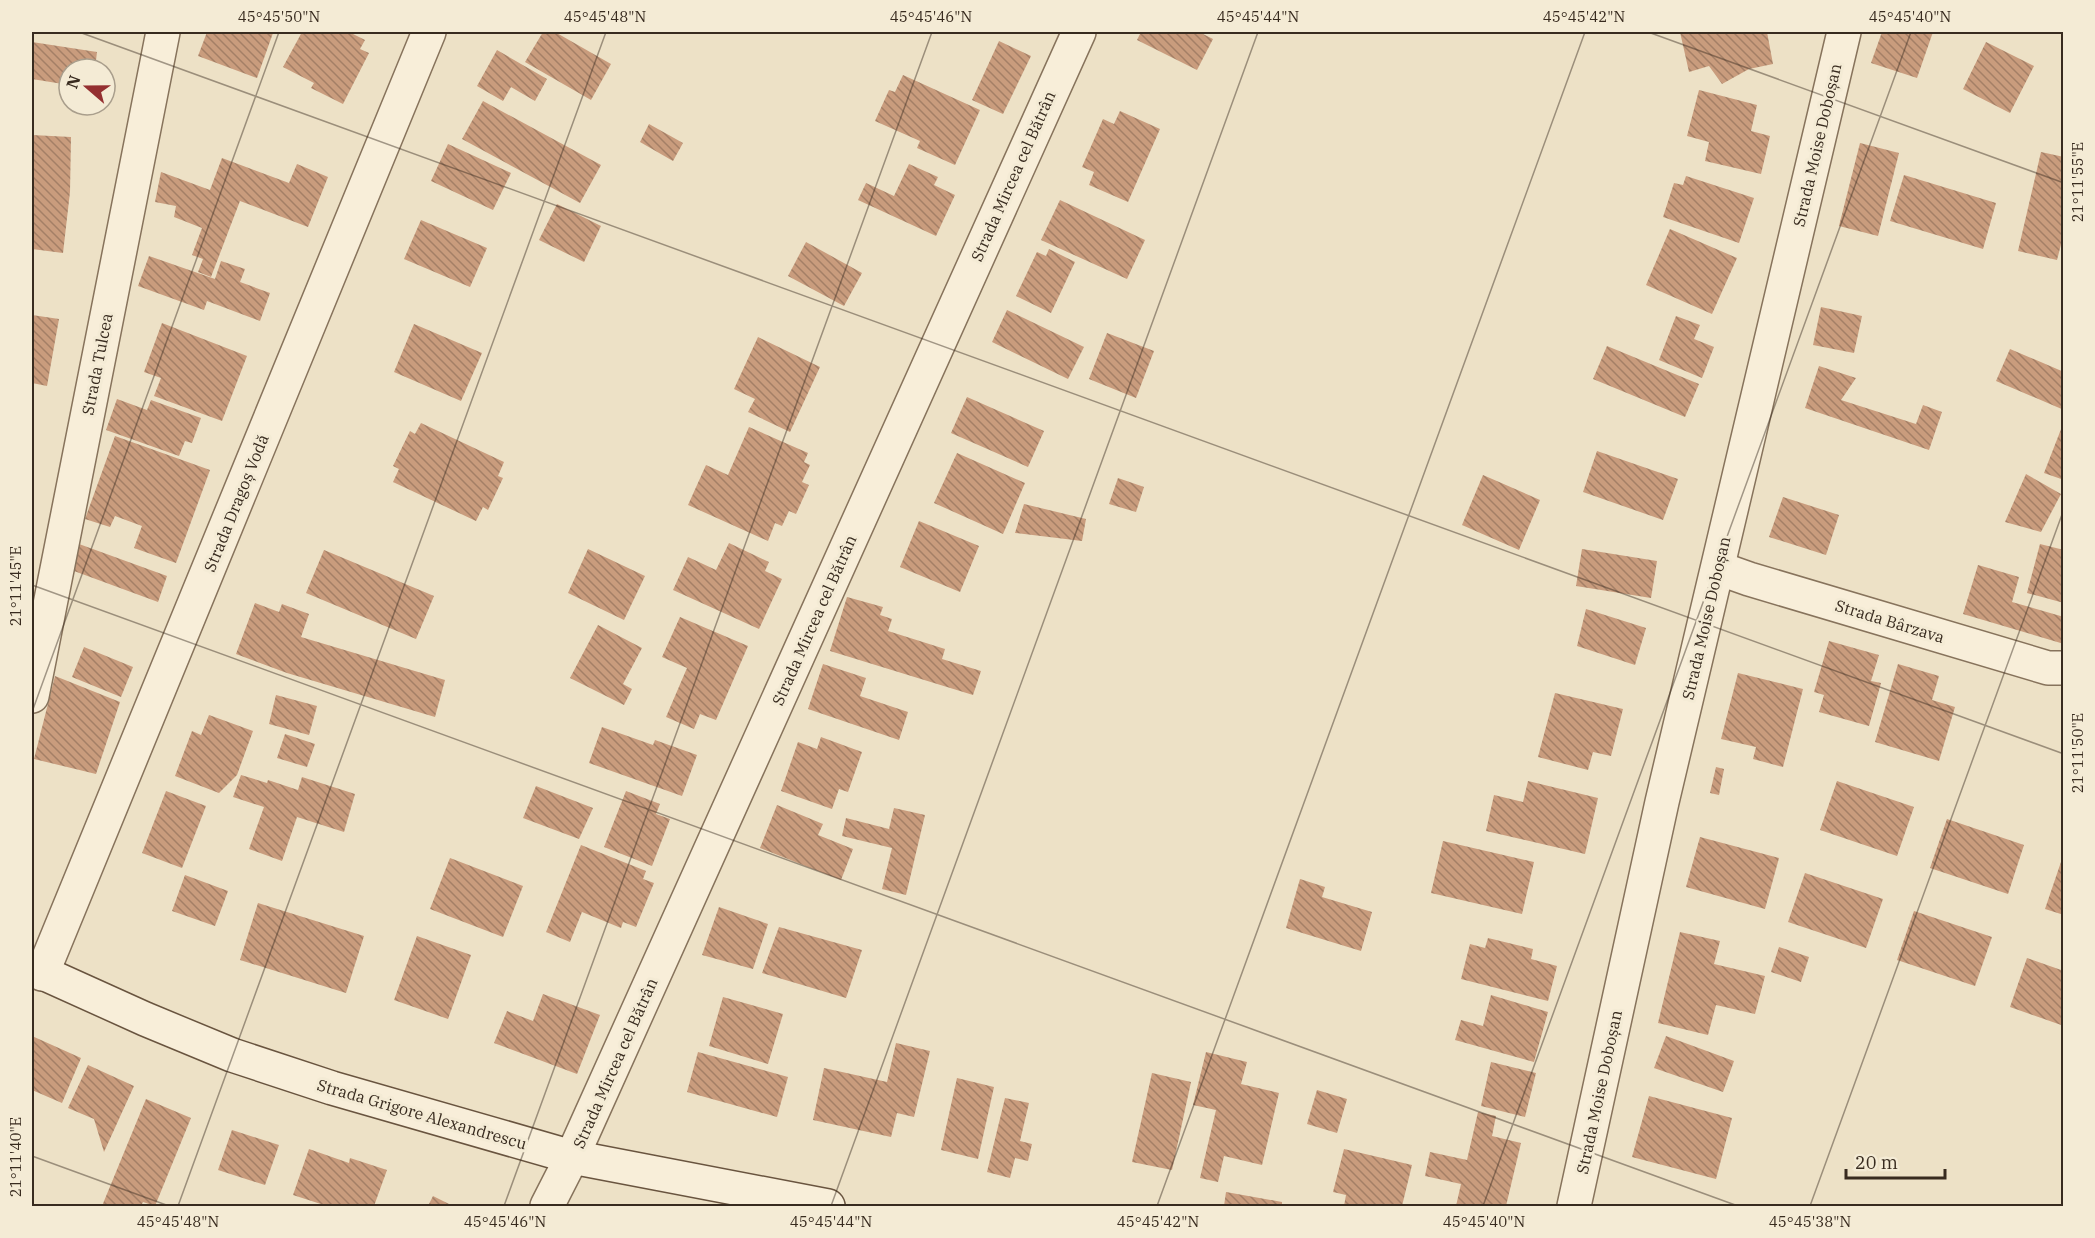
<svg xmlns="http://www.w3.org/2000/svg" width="2095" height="1238" viewBox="0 0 2095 1238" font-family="'IBM Plex Serif',serif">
  <defs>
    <pattern id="building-back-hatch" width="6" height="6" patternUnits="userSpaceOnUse" patternTransform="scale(1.5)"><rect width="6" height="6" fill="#c99c7d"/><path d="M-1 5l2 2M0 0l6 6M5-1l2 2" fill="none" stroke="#a47f66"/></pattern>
  </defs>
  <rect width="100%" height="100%" fill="#ede1c6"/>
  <g fill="url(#building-back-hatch)">
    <polygon points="207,32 268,32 273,33 257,78 198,56"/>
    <polygon points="302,32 349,32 365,40 360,49 369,53 343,104 311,88 314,83 283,67"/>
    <polygon points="543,32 555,32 611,64 591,100 525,62"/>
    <polygon points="1141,32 1199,32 1213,39 1197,70 1137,40"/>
    <polygon points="1680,32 1767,32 1773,64 1749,69 1722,84 1709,66 1689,72"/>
    <polygon points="1882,32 1933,32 1917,78 1871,63"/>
    <polygon points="999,41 1031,56 1003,114 972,100"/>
    <polygon points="32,42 97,52 95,69 69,69 69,85 32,79"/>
    <polygon points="1986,42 2034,66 2010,113 1963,89"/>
    <polygon points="497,50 547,79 535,101 511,87 503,101 477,86"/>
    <polygon points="903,75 980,110 955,165 917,148 920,141 875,121 889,90 895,92"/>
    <polygon points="1699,90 1757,105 1751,131 1770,136 1761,174 1705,161 1709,142 1687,136"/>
    <polygon points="483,101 601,165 580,203 462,139"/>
    <polygon points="1120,111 1160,129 1128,202 1089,185 1094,172 1082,167 1103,119 1114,124"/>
    <polygon points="649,124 683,143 673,161 640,142"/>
    <polygon points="32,135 71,137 70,192 63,253 32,249"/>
    <polygon points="1860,143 1899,153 1878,236 1839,226"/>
    <polygon points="448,144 511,173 493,210 431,181"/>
    <polygon points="2041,152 2064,157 2064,233 2057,260 2018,251"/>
    <polygon points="222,158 289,183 297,164 328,177 308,227 240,201 211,277 198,272 203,259 192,255 202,228 174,217 176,206 155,202 161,172 210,190"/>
    <polygon points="909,164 938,177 934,185 955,195 936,236 858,200 866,183 894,196"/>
    <polygon points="1904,175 1996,203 1983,249 1890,221"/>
    <polygon points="1686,176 1754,198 1739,243 1663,217 1674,183 1683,185"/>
    <polygon points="1060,200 1145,240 1127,279 1041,240"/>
    <polygon points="557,204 601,226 584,262 539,240"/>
    <polygon points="421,220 487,248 470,287 404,259"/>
    <polygon points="1670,229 1737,258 1712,314 1646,285"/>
    <polygon points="806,242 862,273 844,306 788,276"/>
    <polygon points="1049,249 1075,262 1051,313 1016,296 1037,252 1046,256"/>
    <polygon points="149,256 215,279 221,261 245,269 240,282 270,293 260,321 207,301 204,310 138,286"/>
    <polygon points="1821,307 1862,316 1854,353 1813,345"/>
    <polygon points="1007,310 1084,347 1068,379 992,342"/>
    <polygon points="32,315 59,319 47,386 32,383"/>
    <polygon points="1676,316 1700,325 1694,339 1714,347 1702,378 1659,360"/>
    <polygon points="162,323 247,356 222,421 154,396 161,378 144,372"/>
    <polygon points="414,324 482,353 461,401 394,372"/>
    <polygon points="1107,333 1154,351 1136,398 1089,379"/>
    <polygon points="758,337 820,367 790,432 748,412 755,399 734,389"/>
    <polygon points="1607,346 1699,384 1685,417 1593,379"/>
    <polygon points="2010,349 2064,372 2064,410 1996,381"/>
    <polygon points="1819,366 1856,378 1841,400 1916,424 1923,405 1942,412 1929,450 1805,408"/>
    <polygon points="967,397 1044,431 1028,467 951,433"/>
    <polygon points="117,399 147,410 151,400 201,418 192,443 185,441 179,456 106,430"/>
    <polygon points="421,423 504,462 498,476 503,478 488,510 483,507 476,521 393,482 399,469 393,466 410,431 415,434"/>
    <polygon points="2063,424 2064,424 2064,480 2044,473"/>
    <polygon points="749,427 808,453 804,462 810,465 802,482 809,485 796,514 789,511 782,526 775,523 768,541 688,505 706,465 728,475"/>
    <polygon points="115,436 210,470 176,563 134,548 142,526 115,516 110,527 85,519"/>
    <polygon points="1597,451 1678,479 1663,520 1583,492"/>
    <polygon points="957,453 1025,483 1003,534 934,503"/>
    <polygon points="2026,474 2061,494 2041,532 2005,522"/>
    <polygon points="1483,475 1540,500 1519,550 1462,525"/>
    <polygon points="1118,478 1144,487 1136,512 1109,504"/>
    <polygon points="1783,497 1839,515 1826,555 1769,537"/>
    <polygon points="1024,504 1086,519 1082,541 1015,533"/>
    <polygon points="919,521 979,546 960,592 900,567"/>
    <polygon points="729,543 769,562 765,571 782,579 759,629 673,590 688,557 716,570"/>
    <polygon points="79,544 167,576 158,602 74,571"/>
    <polygon points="2040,544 2064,550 2064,603 2027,593"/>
    <polygon points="588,549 645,576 624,620 568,593"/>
    <polygon points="1582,549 1657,561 1651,598 1576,586"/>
    <polygon points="324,550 434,596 416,639 306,593"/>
    <polygon points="1978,565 2019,577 2012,602 2064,617 2064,644 1963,614"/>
    <polygon points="847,597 883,607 880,615 892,619 888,631 945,649 942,659 981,671 973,695 830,651"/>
    <polygon points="255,603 279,612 282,604 309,614 301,637 445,680 435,717 287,673 236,654"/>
    <polygon points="1586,609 1646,628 1635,665 1577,646"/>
    <polygon points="680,617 748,646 716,720 700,714 694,729 666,717 687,668 662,657"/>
    <polygon points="598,625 642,648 623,684 632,689 624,705 570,678"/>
    <polygon points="1829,641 1879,655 1871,681 1881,683 1869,726 1819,712 1824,695 1814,692"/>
    <polygon points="84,647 133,667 121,697 72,677"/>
    <polygon points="823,664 866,678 860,696 908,712 899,740 808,709"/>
    <polygon points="1898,664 1939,676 1932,700 1955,707 1939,761 1875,742"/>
    <polygon points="1738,673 1803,689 1783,767 1753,759 1756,747 1721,739"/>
    <polygon points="55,676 120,702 96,774 34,759"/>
    <polygon points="1555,693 1623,709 1611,756 1593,752 1588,770 1538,757"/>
    <polygon points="276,695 317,706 309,735 269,724"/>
    <polygon points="209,715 253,731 237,775 219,793 175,776 192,731 201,735"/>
    <polygon points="602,727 653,745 655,740 697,755 682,796 589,763"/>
    <polygon points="285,734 315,744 307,767 277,758"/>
    <polygon points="821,737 862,752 848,792 839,789 832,809 781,791 798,742 817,749"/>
    <polygon points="1716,767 1724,769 1719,795 1710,793"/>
    <polygon points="241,775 267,783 268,780 298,790 302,777 355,794 344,832 297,817 282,861 249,849 264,807 233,797"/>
    <polygon points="1528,781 1598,798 1585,854 1486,831 1494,795 1523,802"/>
    <polygon points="1837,781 1914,807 1897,856 1820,830"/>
    <polygon points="536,786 593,808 579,839 523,818"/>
    <polygon points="166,791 206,806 182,868 142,853"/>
    <polygon points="626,791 660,804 656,814 670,819 652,866 604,847"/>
    <polygon points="777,805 823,824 818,835 853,849 841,880 760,848"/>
    <polygon points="894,808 925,815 906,895 882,889 892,848 842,836 846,818 889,829"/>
    <polygon points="1947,819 2024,845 2008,894 1930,868"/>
    <polygon points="1700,837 1779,858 1765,909 1686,887"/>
    <polygon points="1443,841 1534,862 1522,914 1431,893"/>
    <polygon points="581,845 646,871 643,879 654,883 636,927 623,922 621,928 582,912 570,942 546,932"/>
    <polygon points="2063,856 2064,856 2064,915 2045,909"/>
    <polygon points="450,858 523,886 503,937 430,909"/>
    <polygon points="1805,873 1883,899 1866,948 1788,922"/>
    <polygon points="185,875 228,891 215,926 172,911"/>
    <polygon points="1300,879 1325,887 1322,897 1372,912 1361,951 1286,928"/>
    <polygon points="258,903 364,936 346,993 240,960"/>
    <polygon points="719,907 768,924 753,969 702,955"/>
    <polygon points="1914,911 1992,937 1975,986 1897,960"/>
    <polygon points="779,927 862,950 846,998 762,973"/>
    <polygon points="1680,932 1720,941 1714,964 1765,976 1755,1014 1716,1005 1708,1035 1658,1023"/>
    <polygon points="417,936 471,955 448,1019 394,1000"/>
    <polygon points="1488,938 1533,949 1531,959 1557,966 1548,1001 1461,979 1470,944 1485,948"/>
    <polygon points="1779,947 1809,957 1801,982 1771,972"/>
    <polygon points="2027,958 2064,971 2064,1026 2010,1007"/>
    <polygon points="543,994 600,1015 577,1074 494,1043 507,1011 533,1021"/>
    <polygon points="1491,995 1548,1012 1534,1062 1455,1040 1461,1020 1483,1026"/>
    <polygon points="723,997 783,1014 768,1064 709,1046"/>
    <polygon points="32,1036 81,1058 62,1103 32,1090"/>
    <polygon points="1666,1036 1734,1061 1723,1092 1654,1068"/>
    <polygon points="896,1043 930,1051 914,1117 897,1113 891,1137 813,1120 824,1068 887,1082"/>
    <polygon points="698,1052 788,1077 777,1117 687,1092"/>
    <polygon points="1206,1052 1247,1062 1241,1084 1279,1093 1262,1165 1224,1156 1218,1182 1200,1178 1216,1110 1193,1105"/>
    <polygon points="1491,1062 1536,1073 1525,1117 1481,1106"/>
    <polygon points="88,1065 134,1086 104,1152 94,1119 68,1108"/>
    <polygon points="1152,1073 1191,1082 1172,1170 1132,1162"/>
    <polygon points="957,1078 994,1087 978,1159 941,1150"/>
    <polygon points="1317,1090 1347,1099 1337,1133 1307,1124"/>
    <polygon points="1649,1096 1732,1118 1716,1179 1632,1157"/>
    <polygon points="1005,1098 1029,1103 1020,1141 1032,1144 1028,1161 1015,1158 1010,1178 987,1172"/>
    <polygon points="146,1099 191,1118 155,1206 143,1202 141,1206 102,1206"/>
    <polygon points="1478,1112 1496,1116 1492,1136 1521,1143 1506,1206 1456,1206 1461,1184 1425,1176 1430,1152 1467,1160"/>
    <polygon points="232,1130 279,1145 265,1185 218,1170"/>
    <polygon points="309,1149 349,1163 350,1158 387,1170 374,1206 327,1206 293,1195"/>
    <polygon points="1344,1149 1412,1165 1402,1206 1344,1206 1346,1195 1333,1192"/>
    <polygon points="1226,1192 1282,1202 1282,1206 1224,1206"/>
    <polygon points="433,1196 453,1206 428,1206"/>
  </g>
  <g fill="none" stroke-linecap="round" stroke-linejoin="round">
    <g stroke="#87735c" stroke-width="36">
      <g id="street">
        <polyline points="1718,568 1749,579 2048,668 2064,668"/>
        <polyline points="32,696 163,32"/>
        <polyline points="42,974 429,32"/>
        <polyline points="547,1206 572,1157 1079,32"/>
        <polyline points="1574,1206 1662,802 1844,32"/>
      </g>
    </g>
    <g stroke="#69543f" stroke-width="36">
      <polyline id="secondary" points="32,968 145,1019 232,1055 332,1088 572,1157 828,1206"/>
    </g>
    <use href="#street" stroke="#f8eed9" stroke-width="33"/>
    <use href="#secondary" stroke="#f8eed9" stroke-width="33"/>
  </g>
  <path fill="none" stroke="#382b1f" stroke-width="1.5" stroke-opacity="0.45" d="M 79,32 L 2064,754M 1648,32 L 2064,183M 32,585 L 1738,1206M 32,712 L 279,32M 32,1156 L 169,1206M 178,1206 L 606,32M 504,1206 L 932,32M 831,1206 L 1258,32M 1157,1206 L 1585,32M 1483,1206 L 1911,32M 1810,1206 L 2064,509"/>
  <g text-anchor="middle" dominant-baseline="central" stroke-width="6" stroke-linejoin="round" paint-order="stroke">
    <g font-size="16" fill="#382b1f" stroke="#f4ebd5">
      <text transform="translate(1817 145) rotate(-77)">Strada Moise Doboșan</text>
      <text transform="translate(1013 176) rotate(-66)">Strada Mircea cel Bătrân</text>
      <text transform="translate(97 364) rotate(-79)">Strada Tulcea</text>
      <text transform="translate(236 503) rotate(-68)">Strada Dragoș Vodă</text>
      <text transform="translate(1706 618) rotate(-77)">Strada Moise Doboșan</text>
      <text transform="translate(814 620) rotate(-66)">Strada Mircea cel Bătrân</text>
      <text transform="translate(1890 621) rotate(17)">Strada Bârzava</text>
      <text transform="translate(615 1063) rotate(-66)">Strada Mircea cel Bătrân</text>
      <text transform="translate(1599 1092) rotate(-78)">Strada Moise Doboșan</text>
      <text transform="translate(422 1114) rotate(16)">Strada Grigore Alexandrescu</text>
    </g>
  </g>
  <rect width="2095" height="1238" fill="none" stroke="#f4ebd5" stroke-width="66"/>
  <g transform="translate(87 87) rotate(290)"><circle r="28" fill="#f4ebd5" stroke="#a99e8c" stroke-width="1.5"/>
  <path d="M0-4.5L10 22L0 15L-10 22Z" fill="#942f30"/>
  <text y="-9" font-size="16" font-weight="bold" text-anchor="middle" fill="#382b1f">N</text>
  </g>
  <path d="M1846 1169v9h99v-9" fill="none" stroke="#382b1f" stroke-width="3"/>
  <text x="1855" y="1169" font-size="18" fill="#382b1f" stroke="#f4ebd5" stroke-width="4.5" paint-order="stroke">20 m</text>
  <rect x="33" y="33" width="2029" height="1172" fill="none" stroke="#382b1f" stroke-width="2"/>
  <g font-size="15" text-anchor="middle" fill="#382b1f">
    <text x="279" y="22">45°45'50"N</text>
    <text x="605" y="22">45°45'48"N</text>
    <text x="931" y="22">45°45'46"N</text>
    <text x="1258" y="22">45°45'44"N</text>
    <text x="1584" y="22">45°45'42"N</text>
    <text x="1910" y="22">45°45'40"N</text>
    <text transform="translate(2078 182) rotate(-90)" y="5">21°11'55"E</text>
    <text transform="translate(16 586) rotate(-90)" y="5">21°11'45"E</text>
    <text transform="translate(2078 753) rotate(-90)" y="5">21°11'50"E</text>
    <text transform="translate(16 1157) rotate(-90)" y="5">21°11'40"E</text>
    <text x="178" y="1227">45°45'48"N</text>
    <text x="505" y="1227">45°45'46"N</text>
    <text x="831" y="1227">45°45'44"N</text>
    <text x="1158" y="1227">45°45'42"N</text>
    <text x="1484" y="1227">45°45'40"N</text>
    <text x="1810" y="1227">45°45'38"N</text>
  </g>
</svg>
